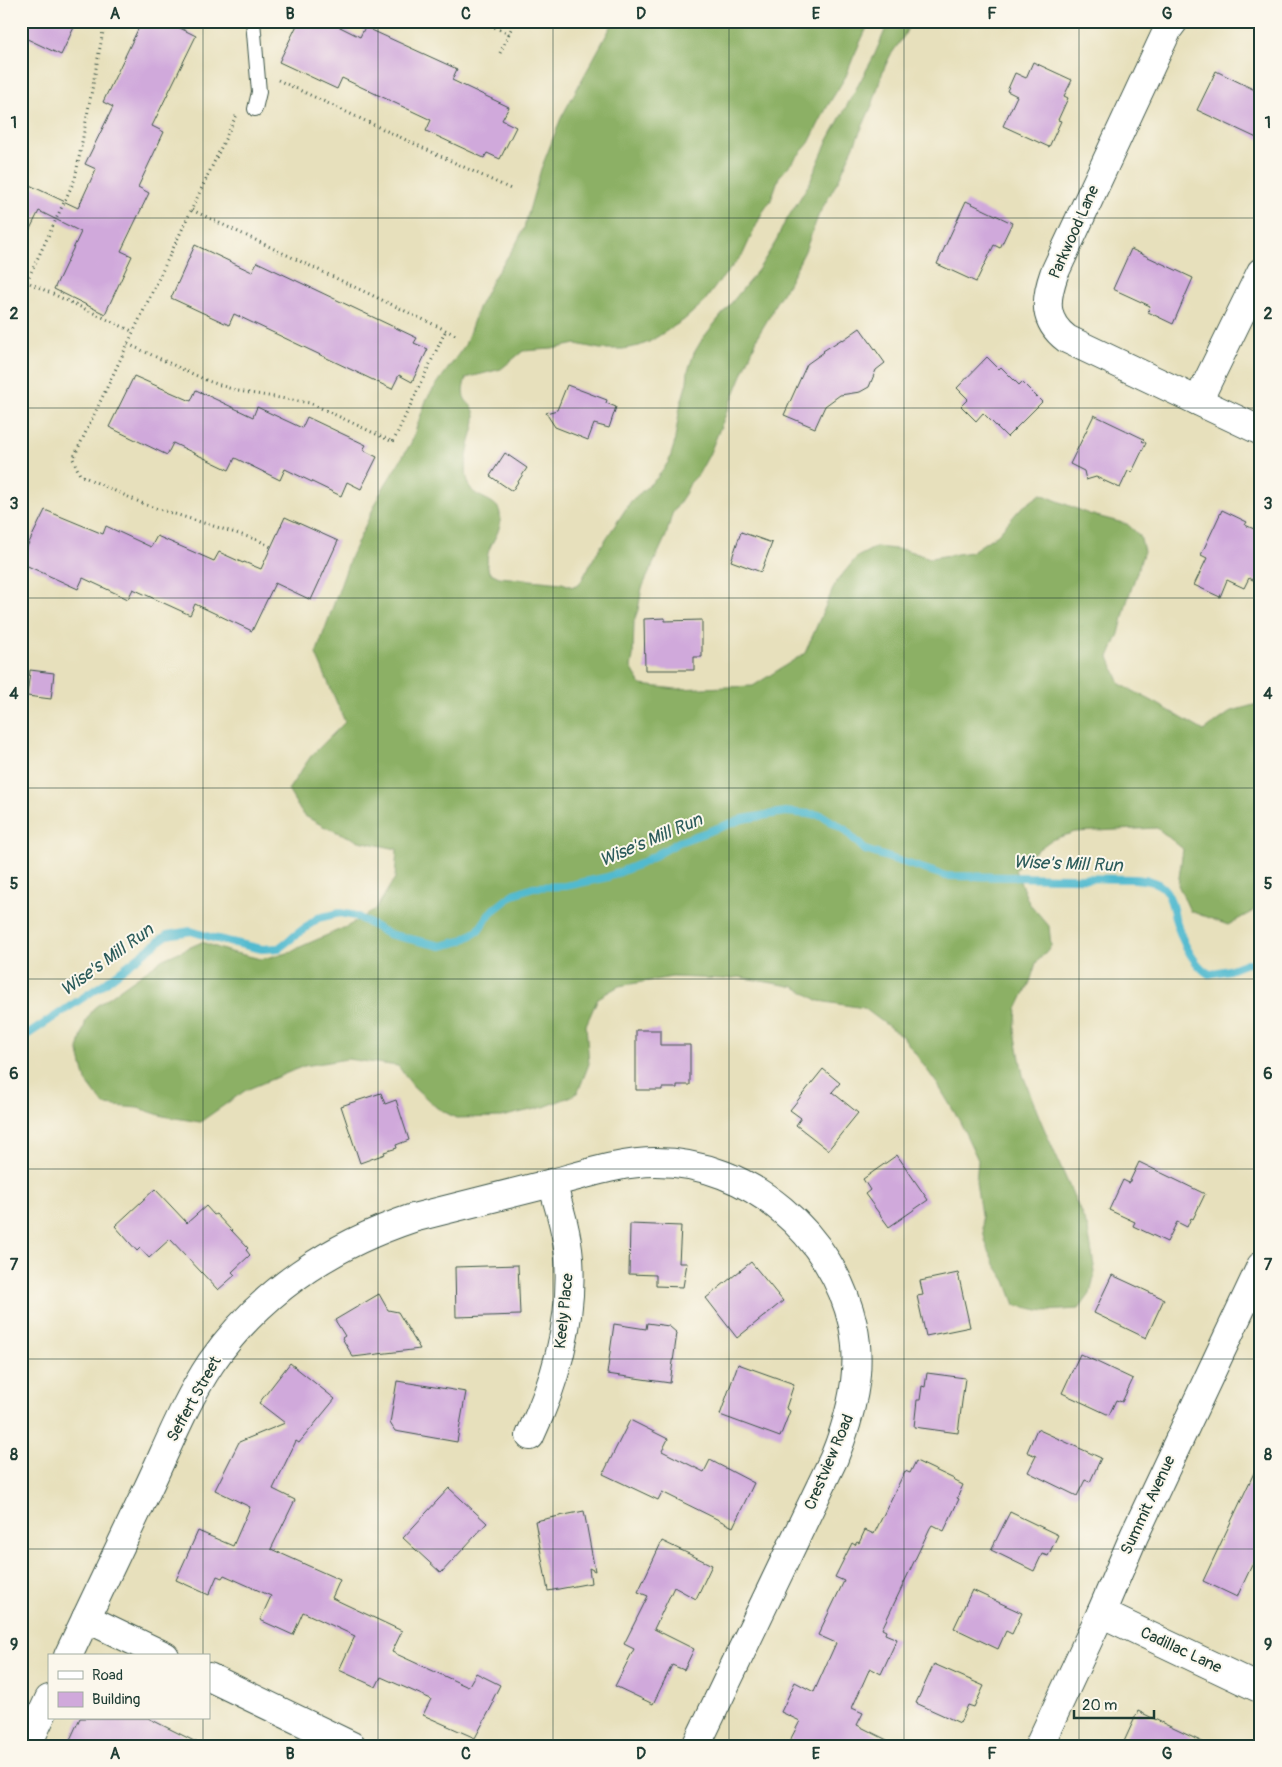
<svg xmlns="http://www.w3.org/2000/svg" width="1282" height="1767" viewBox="0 0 1282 1767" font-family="Pangolin,sans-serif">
  <rect width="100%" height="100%" fill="#fbf7ec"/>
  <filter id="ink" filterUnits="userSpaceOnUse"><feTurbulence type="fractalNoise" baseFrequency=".02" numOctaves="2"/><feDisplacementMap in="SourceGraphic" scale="10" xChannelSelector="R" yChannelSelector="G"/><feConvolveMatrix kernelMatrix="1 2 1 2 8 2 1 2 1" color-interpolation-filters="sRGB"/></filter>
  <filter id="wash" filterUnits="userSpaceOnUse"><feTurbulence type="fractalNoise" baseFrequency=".0096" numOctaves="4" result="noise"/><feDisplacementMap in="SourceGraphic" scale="20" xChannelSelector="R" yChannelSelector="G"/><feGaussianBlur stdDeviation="1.12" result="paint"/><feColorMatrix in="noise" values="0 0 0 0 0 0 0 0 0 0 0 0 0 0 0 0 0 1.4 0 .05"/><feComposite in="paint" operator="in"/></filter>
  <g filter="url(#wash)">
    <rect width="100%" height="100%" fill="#e7e0bc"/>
    <path fill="#8cb065" stroke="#56764c" d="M 614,21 L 870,21 L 853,58 L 846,76 L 827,107 L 809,143 L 779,177 L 771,200 L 762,213 L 743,254 L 718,283 L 704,302 L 684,320 L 649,342 L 639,346 L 623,349 L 600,349 L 576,344 L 552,349 L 523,351 L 501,369 L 466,378 C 456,407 476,399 475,419 C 475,425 472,432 471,438 C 467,452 463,473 470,487 C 475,499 499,499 500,514 C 503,540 481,544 489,572 L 499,577 L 562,583 L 573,587 L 579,585 L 596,554 L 631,501 L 657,478 L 669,461 L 674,445 L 680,407 L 687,382 L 688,371 L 694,353 L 703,338 L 758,270 L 775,243 L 784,224 L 809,184 L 827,142 L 874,56 L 889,21 L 911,21 L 904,36 L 890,56 L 883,71 L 873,103 L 839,179 L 819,214 L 805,251 L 787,286 L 775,304 L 771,314 L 759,334 L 709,455 L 698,475 L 690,483 L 685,494 L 672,514 L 666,536 L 642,588 L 638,610 L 634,621 L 633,656 L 631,667 L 641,685 L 676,689 L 753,686 L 805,653 L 836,582 L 857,557 L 876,547 L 906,550 L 930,558 L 971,552 L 998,534 L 1020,509 L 1041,494 L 1089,514 L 1127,524 L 1140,536 L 1144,551 L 1126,605 L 1119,634 L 1109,657 L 1120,684 L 1156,703 L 1204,731 L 1232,711 L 1261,703 L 1261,910 L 1257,909 L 1228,925 L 1190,911 L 1178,885 L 1183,849 L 1157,828 L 1075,832 L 1051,840 L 1028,857 L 1015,870 L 1029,903 L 1049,926 L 1051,946 L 1036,963 L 1030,982 L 1017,1009 L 1015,1031 L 1023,1075 L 1040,1119 L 1088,1229 L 1095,1272 L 1090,1294 L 1079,1309 L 1044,1311 L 1015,1305 L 1006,1281 L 994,1263 L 985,1241 L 976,1182 L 978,1160 L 959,1120 L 938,1085 L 904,1038 L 864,1008 L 819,1001 L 795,987 L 739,977 L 725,979 L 672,977 L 619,986 L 598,998 L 586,1025 L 589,1064 L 578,1092 L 572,1096 L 544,1107 L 501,1117 L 456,1118 L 437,1108 L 413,1086 L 398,1066 L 347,1059 L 304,1066 L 246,1090 L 200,1122 L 163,1116 L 138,1108 L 104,1105 L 86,1081 L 78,1049 L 86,1020 L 95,1007 L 163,959 L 202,942 L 227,951 L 261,959 L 292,952 L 300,947 L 348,926 L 375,910 L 395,878 L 397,849 L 359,841 L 325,827 L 303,815 L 288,790 L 311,756 L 345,722 L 316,654 L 351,556 L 382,490 L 411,443 L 427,398 L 465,345 L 478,308 L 494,277 L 516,244 L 524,228 L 541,169 L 561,118 Z"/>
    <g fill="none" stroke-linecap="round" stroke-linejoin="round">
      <path stroke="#51bacf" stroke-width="8" d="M 21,1039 L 105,983 L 167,935 L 191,931 L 213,938 L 262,949 L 279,948 L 318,918 L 340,913 L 356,916 L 388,934 L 441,946 L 461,941 L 478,931 L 491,912 L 514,894 L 533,887 L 566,886 L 608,877 L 642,863 L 679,842 L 743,819 L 785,812 L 821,815 L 845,830 L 865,850 L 946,876 L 1135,879 C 1144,880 1154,880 1161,886 C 1170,892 1173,908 1175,918 C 1181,938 1191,963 1209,974 L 1229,970 L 1247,963 L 1261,965"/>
    </g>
    <g id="blocks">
      <g fill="#d0a9db">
        <polygon points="21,21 77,21 61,55 21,36"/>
        <polygon points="142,21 166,21 196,36 152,126 164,132 138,187 149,193 121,251 132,256 105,314 54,289 81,232 39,211 21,247 21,181 78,208 96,169 85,164 113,107 103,102"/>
        <polygon points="299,21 328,21 360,37 365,27 457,69 452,80 509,107 502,120 516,127 500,159 487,153 484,158 426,131 431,120 342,78 337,89 279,62"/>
        <polygon points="1033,62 1072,80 1064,96 1068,98 1058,120 1061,121 1049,147 1003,126 1017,96 1007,91 1015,73 1026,78"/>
        <polygon points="1216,71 1261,93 1261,140 1197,110"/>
        <polygon points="966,201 1012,223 1000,248 994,245 976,282 937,264"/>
        <polygon points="195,245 252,272 257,262 417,338 414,343 428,349 412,382 399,375 392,389 234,314 229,325 171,298"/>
        <polygon points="1131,249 1193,278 1173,324 1148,312 1150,306 1113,289"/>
        <polygon points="860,328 885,363 876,370 869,387 860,392 840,395 825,406 815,428 784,415 807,364 824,352 823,351 842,339 843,340"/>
        <polygon points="987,357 999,369 1001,367 1019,385 1022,382 1042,402 1007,437 983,413 976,421 961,406 968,399 957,388"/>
        <polygon points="134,376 191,401 196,390 253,417 257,407 302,428 307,417 366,445 363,450 377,457 361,489 347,482 341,496 285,469 280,480 235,458 229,470 173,443 167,455 109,427"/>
        <polygon points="567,385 607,400 606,403 616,407 609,428 594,424 588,440 555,427 546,413 557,410"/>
        <polygon points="1094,415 1144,439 1142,441 1146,443 1132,472 1128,471 1120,488 1096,477 1086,480 1084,471 1070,464"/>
        <polygon points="505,453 527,468 512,491 490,476"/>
        <polygon points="45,510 103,534 106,526 151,547 157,536 214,561 219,552 243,563 244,562 261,569 285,517 338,541 311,600 275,583 252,631 195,604 190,615 133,589 128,599 83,578 78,589 21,563 21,559"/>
        <polygon points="1222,510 1247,522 1245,525 1261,532 1261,584 1249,578 1244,588 1227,580 1220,597 1194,585 1207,558 1201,555"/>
        <polygon points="741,532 772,543 761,572 731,561"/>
        <polygon points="665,618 665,621 702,620 702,657 694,657 694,670 645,670 644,619"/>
        <polygon points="30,670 54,673 51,699 27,696"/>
        <polygon points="636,1030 660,1030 660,1045 690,1045 690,1085 677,1085 677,1088 662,1088 662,1090 636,1090"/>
        <polygon points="823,1069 840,1083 832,1092 858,1113 828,1150 796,1125 801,1118 790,1110"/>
        <polygon points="381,1093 385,1104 396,1100 409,1140 396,1145 397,1148 384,1152 385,1154 360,1163 341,1106"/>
        <polygon points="897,1155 928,1200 889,1227 865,1194 870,1190 863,1179"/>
        <polygon points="1139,1162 1205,1194 1193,1219 1191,1218 1187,1227 1177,1222 1167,1242 1133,1226 1135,1222 1109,1210 1123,1180 1129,1183"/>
        <polygon points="155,1189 187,1223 206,1206 214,1215 216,1214 248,1248 246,1250 250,1255 232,1272 235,1275 218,1290 170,1239 149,1258 140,1248 137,1251 115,1226"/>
        <polygon points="630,1224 681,1226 679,1263 687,1263 683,1287 656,1286 656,1275 629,1274"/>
        <polygon points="751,1262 783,1301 737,1338 706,1298"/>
        <polygon points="518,1265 520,1315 456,1317 455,1267"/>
        <polygon points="958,1273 970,1327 926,1336 917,1296 923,1295 920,1281"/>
        <polygon points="1112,1275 1164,1299 1146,1338 1094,1313"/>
        <polygon points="379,1294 388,1310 398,1312 420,1349 353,1357 342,1338 345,1336 335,1320"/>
        <polygon points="647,1323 669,1326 677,1333 670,1383 607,1374 614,1324 646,1329"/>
        <polygon points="1080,1354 1133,1379 1122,1402 1116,1400 1109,1415 1062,1393"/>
        <polygon points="290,1363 335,1399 299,1443 296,1441 273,1489 295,1500 271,1549 340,1580 332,1598 402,1631 392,1652 468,1687 476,1673 500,1685 492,1701 494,1702 475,1738 423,1715 431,1699 381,1677 376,1687 339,1670 355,1636 303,1612 293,1635 260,1620 271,1596 224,1575 222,1578 217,1576 209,1595 176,1580 198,1531 233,1546 250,1507 215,1490 239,1442 285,1423 259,1403"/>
        <polygon points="738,1364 794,1384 786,1408 790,1411 780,1437 720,1415"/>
        <polygon points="927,1373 965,1378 958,1433 914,1427 917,1400 920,1400 922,1386 925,1387"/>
        <polygon points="397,1381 466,1392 457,1442 395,1431 390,1423"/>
        <polygon points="630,1420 668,1439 662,1451 704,1472 710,1460 754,1483 733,1527 662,1492 658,1500 603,1474"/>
        <polygon points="1037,1429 1101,1458 1090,1482 1085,1480 1077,1496 1028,1472 1036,1456 1027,1452"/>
        <polygon points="1261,1458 1261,1546 1237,1597 1203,1581"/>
        <polygon points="916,1461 954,1479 953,1480 963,1485 957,1498 959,1499 944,1531 932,1525 930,1528 882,1629 886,1631 885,1634 897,1639 881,1674 870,1668 852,1708 863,1713 857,1725 899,1746 787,1746 800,1721 781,1712 795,1682 814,1692 836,1643 818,1635 844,1581 835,1577 852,1543 855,1545 857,1542 859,1543 865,1530 874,1534 905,1471 910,1473"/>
        <polygon points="449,1488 487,1523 441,1573 403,1538"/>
        <polygon points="584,1511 595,1571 589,1568 591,1583 548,1591 535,1521"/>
        <polygon points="1010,1512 1058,1535 1048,1556 1042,1554 1034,1571 991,1550"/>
        <polygon points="662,1541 712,1565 696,1599 674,1587 654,1629 694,1649 684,1670 672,1665 653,1704 615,1686 634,1649 624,1644 648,1596 638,1592"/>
        <polygon points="972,1590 1022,1613 1012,1634 1006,1631 998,1649 954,1628"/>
        <polygon points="934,1664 984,1686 974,1707 968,1705 960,1723 916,1703"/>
        <polygon points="1138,1711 1175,1729 1211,1746 1122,1746"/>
        <polygon points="80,1718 148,1718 204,1746 67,1746"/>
      </g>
    </g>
  </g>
  <g filter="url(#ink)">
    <use href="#blocks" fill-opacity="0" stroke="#3d5548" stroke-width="1"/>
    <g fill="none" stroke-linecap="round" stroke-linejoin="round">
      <g stroke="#3d5548" stroke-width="16">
        <polyline id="service" points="253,21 259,92 255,109"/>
      </g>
      <g stroke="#3d5548" stroke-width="30">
        <g id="minor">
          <path d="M 1174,21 L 1168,29 L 1054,274 C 1045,300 1043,321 1067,339 L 1261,431"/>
          <polyline points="1198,401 1261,272"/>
          <path d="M 530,1436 C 556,1381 573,1319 569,1258 C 567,1232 559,1207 552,1183"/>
          <polyline points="1101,1613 1261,1689"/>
          <polyline points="86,1618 165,1656"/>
          <path d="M 68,1656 C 95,1600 121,1544 148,1488 C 168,1446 185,1402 211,1363 C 260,1292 332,1245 413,1218 C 461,1206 508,1194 556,1182 C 589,1173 622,1162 656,1162 C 749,1162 833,1235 853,1325 C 863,1370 851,1416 834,1458 L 696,1746"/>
          <polyline points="209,1677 352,1746"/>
          <polyline points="27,1746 49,1699"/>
          <polyline points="1039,1746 1101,1613 1134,1536 1261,1266"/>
        </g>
      </g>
      <g stroke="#3d5548" stroke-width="3" stroke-dasharray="1 4" stroke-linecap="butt">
        <polyline points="481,21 509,34"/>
        <polyline points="500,53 515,21"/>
        <polyline points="278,80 513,190"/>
        <polyline points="236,116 73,459 80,475 146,505 258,540 271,547"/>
        <polyline points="192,210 458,336"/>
        <polyline points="21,279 134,332"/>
        <polyline points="27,281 75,179 105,21"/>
        <polyline points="128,344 208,381 238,391 310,403 393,442 446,330"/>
        <polyline points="390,1746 393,1740"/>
      </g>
      <use href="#service" stroke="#fff" stroke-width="14"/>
      <use href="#minor" stroke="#fff" stroke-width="28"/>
    </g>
  </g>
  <path fill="none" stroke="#1f3d34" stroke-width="1" stroke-opacity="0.55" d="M 203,21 L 203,1656M 378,21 L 378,1746M 553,21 L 553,1746M 729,21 L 729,1746M 904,21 L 904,1746M 1079,21 L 1079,1746M 21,218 L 1261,218M 21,408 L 1261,408M 21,598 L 1261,598M 21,788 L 1261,788M 21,979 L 1261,979M 21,1169 L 1261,1169M 21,1359 L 1261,1359M 21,1549 L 1261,1549M 203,1718 L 203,1746"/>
  <g text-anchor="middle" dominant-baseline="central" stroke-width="4" stroke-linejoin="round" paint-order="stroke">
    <g font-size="16" fill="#1f3d34" stroke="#fbf7ec">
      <text transform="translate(1074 232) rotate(-66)">Parkwood Lane</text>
      <text transform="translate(564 1311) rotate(-84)">Keely Place</text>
      <text transform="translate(194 1399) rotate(-61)">Seffert Street</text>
      <text transform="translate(829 1462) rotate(-67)">Crestview Road</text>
      <text transform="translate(1148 1505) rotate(-65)">Summit Avenue</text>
      <text transform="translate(1181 1650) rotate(25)">Cadillac Lane</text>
    </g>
    <g font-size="18" font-style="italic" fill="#2c5c5b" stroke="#fbf7ec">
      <text transform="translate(651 840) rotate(-23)">Wise's Mill Run</text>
      <text transform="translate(1068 864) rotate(2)">Wise's Mill Run</text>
      <text transform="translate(107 960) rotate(-36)">Wise's Mill Run</text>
    </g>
  </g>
  <rect width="1282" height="1767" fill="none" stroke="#fbf7ec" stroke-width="55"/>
  <rect x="48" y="1654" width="162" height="65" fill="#fbf7ec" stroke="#a3ada2"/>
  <rect x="58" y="1671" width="25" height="8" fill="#ffffff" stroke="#a3ada2"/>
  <text x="92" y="1680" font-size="15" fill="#1f3d34">Road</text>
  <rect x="58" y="1692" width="25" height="15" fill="#d0a9db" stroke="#a3ada2"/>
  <text x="92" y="1704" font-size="15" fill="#1f3d34">Building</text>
  <path d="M1074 1710v8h80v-8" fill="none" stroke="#1f3d34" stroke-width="2.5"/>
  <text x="1082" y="1710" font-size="15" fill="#1f3d34" stroke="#fbf7ec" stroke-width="4" paint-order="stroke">20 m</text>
  <rect x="28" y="28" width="1226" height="1712" fill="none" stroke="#1f3d34" stroke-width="2"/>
  <g font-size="16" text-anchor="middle" font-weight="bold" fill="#1f3d34">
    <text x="115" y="19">A</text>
    <text x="290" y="19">B</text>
    <text x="466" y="19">C</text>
    <text x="641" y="19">D</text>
    <text x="816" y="19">E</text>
    <text x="992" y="19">F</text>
    <text x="1167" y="19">G</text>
    <text x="14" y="128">1</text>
    <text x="1268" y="128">1</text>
    <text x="14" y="319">2</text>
    <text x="1268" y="319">2</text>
    <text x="14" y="509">3</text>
    <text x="1268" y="509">3</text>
    <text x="14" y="699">4</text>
    <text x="1268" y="699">4</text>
    <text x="14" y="889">5</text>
    <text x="1268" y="889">5</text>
    <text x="14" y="1079">6</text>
    <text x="1268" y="1079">6</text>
    <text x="14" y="1270">7</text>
    <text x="1268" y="1270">7</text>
    <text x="14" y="1460">8</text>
    <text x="1268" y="1460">8</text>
    <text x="14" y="1650">9</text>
    <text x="1268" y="1650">9</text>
    <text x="115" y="1759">A</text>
    <text x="290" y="1759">B</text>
    <text x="466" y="1759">C</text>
    <text x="641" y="1759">D</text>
    <text x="816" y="1759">E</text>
    <text x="992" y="1759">F</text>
    <text x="1167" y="1759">G</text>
  </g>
</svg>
